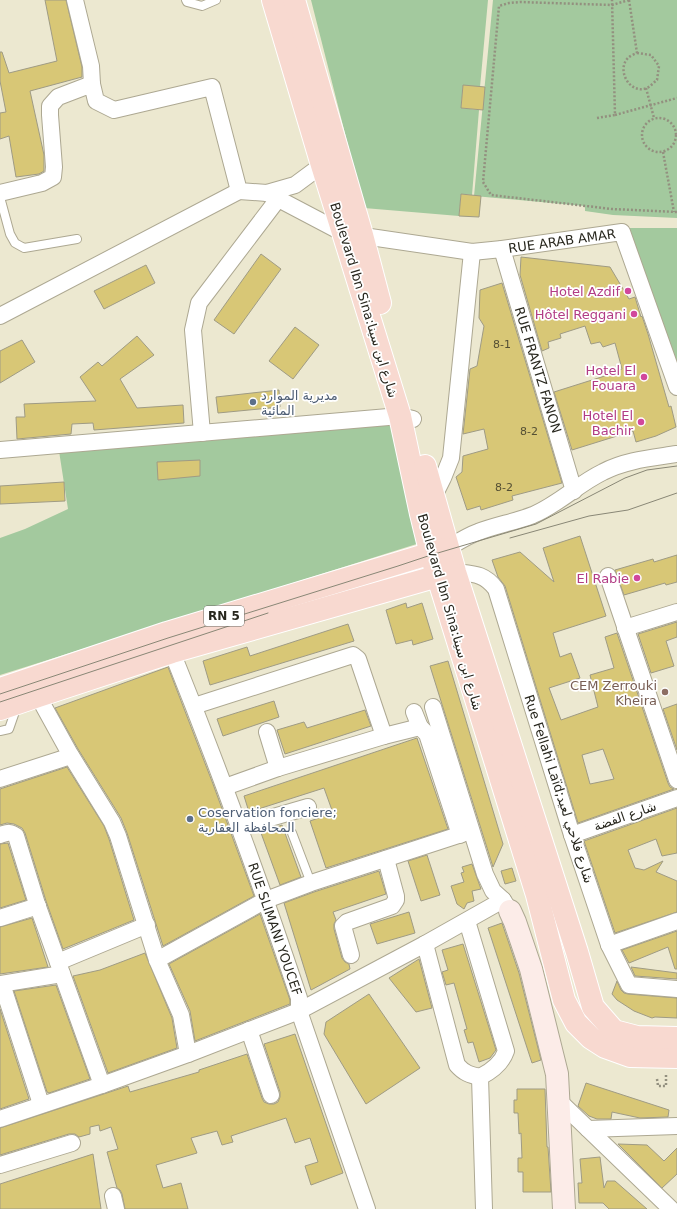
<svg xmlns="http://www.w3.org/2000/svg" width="677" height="1209" viewBox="0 0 677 1209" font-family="'DejaVu Sans',Cairo,sans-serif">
  <rect width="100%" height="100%" fill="#ece8d0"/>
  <g fill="#a3c99e">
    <polygon points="311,0 488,0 480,87 463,86 461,108 479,110 472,195 461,194 459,216 364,208"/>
    <polygon points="493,0 677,0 677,218 613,215 585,211 585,206 474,196"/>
    <polygon points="628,228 677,228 677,364"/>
    <polygon points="392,425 423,542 0,675 0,538 25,529 68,509 59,451"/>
  </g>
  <g fill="#d8c776" stroke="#9f9b84" fill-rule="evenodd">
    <polygon points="45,0 66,0 82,67 82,77 30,91 44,155 44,171 39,174 16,177 9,136 0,139 0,113 6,112 0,81 0,52 2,52 9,73 57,61"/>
    <polygon points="463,85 485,87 483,110 461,108"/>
    <polygon points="461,194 481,196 479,217 459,216"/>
    <polygon points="261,254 281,269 234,334 214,320"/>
    <polygon points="521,257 610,267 629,299 635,297 641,317 642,316 648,334 669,407 671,406 676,427 656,436 636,442 633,431 572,450 554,392 611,374 611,372 622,369 615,343 603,347 600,342 591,344 585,326 560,334 561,338 548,342 549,348 542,351 520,275"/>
    <polygon points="146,265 155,283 104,309 94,291"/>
    <polygon points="502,283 562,483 512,496 513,500 481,510 480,506 467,510 456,477 462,472 463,456 488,449 484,429 463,434 470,369 477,366 484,326 479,318 480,290"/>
    <polygon points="295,327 319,345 293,379 269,361"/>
    <polygon points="137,336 154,355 120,379 137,408 183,405 184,423 94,430 93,423 72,424 71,434 17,439 16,417 25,417 24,404 96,401 80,377 98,362 102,366"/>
    <polygon points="22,340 35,362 0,383 0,351"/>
    <polygon points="279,390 280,407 218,413 216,397"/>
    <polygon points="200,460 200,476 158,480 157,462"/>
    <polygon points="64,482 65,501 0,504 0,486"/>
    <path d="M 580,536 L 606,616 L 553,633 L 560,657 L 571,653 L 580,678 L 549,688 L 561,720 L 598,707 L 590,675 L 614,668 L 605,637 L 617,633 L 668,783 L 670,787 L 674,789 L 578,823 L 505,586 L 498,577 L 492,560 L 520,552 L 554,582 L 543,548 ZM 603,749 L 614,779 L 590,784 L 582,755 Z"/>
    <polygon points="677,555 677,582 666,585 665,583 624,595 615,570 653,559 654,562"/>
    <polygon points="406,603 407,608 422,603 433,639 413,645 412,640 396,644 386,610"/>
    <polygon points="677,622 677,637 666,641 674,666 651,673 638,634"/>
    <polygon points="348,624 354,641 210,685 203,661 247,647 250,656"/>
    <polygon points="448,661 503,844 493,867 430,666"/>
    <polygon points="168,667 213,784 254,896 163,946 127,833 121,818 78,749 55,708"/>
    <polygon points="274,701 279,717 223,736 217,719"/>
    <polygon points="677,704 677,750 663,709"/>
    <polygon points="365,710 371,726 285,754 277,730 304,722 307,728"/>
    <polygon points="417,738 448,829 326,868 310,821 333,813 324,788 249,812 244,796"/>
    <polygon points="67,767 104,826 109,839 134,920 63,949 46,901 25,833 22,828 14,824 7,823 0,825 0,789"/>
    <polygon points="677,808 677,853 662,856 656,839 628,850 635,868 644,870 663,861 656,872 677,881 677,912 615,933 584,841"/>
    <polygon points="282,825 301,877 280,885 261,833"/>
    <polygon points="8,843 26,900 0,908 0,844"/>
    <polygon points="427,855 440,895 421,901 408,861"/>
    <polygon points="472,864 481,889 472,891 474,901 467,903 464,909 457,904 451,886 464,882 461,873 464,872 462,867"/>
    <polygon points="512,868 516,881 505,884 501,871"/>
    <polygon points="379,871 386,894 333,912 336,920 334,924 334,929 342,958 345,962 349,964 350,969 311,990 284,903 314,892"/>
    <polygon points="409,912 415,933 377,944 370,924"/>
    <polygon points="260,914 290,1000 290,1004 195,1041 190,1011 169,964"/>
    <polygon points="32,918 48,967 0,974 0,927"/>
    <polygon points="502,923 519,973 541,1060 532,1063 488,928"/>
    <polygon points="677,931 677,969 675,969 668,947 629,963 622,950"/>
    <polygon points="463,944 496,1050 490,1058 479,1062 473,1042 468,1043 464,1030 467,1029 454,983 446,985 442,972 448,970 442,950"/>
    <polygon points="145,953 172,1018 177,1048 108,1073 73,976 100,970"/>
    <polygon points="419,959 432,1008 416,1012 389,978"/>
    <polygon points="631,967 677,973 677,979 635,976"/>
    <polygon points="617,981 621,990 624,993 628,994 677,998 677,1018 655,1017 652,1018 634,1011 617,1000 612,994"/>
    <polygon points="56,985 90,1079 49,1093 47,1092 14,991"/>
    <polygon points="369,994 420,1068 366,1104 324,1034 326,1022"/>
    <polygon points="0,1009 29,1099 0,1109"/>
    <polygon points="295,1034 343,1173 311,1185 305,1166 318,1162 310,1138 295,1143 286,1118 231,1136 233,1142 222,1145 217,1131 191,1138 197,1153 156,1165 163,1188 181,1183 188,1209 125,1209 122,1194 120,1190 117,1188 107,1152 118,1149 111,1127 100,1131 99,1125 90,1127 90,1134 79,1137 75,1134 69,1134 0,1155 0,1128 128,1086 130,1092 199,1072 199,1070 247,1054 262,1098 264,1102 269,1104 274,1104 278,1102 280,1097 280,1092 264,1044"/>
    <polygon points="586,1083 669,1110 668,1117 640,1118 612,1112 611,1119 597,1119 589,1116 578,1106"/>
    <polygon points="517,1089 545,1089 547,1147 548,1147 551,1192 523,1192 523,1172 518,1172 518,1158 522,1158 521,1133 519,1134 518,1113 514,1113 514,1100 517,1100"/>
    <polygon points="618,1144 647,1145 664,1161 677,1148 677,1174 662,1188"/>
    <polygon points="93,1154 101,1209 0,1209 0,1184"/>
    <polygon points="600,1157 604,1188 607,1181 615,1181 647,1209 609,1209 603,1203 579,1203 578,1183 582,1183 580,1159"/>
  </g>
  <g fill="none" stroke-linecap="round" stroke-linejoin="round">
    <g stroke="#ada892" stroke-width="10">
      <g id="lane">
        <polyline points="186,0 187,2 202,6 216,0"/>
        <polyline points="0,197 10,234 15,243 24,248 77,239"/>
        <polyline points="0,731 9,729 17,706"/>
        <polyline points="292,833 311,883"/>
      </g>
    </g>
    <g stroke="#ada892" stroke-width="18">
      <g id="street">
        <polyline points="75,0 91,66 92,84"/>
        <polyline points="0,193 42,183 53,177 54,167 50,115 50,106 58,97 92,84 96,101 114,110 212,87 239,191 267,193 295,185 322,165"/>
        <polyline points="267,193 343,233 472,252 502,249 622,232 677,387"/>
        <polyline points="502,249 574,491"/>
        <polyline points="0,316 239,191"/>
        <polyline points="202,433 193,330 199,303 278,199"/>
        <polyline points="0,450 400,416 413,419"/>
        <polyline points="433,498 443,478 451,458 472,252"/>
        <path d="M 448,548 C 458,542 467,536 478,532 C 496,525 515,522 533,515 C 559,504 578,484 603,472 C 626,460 652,458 677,454"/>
        <path d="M 455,572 C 473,574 484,573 496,589 L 572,835 L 609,945 L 629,985 L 677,989"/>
        <polyline points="608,576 677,780"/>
        <polyline points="625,628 677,612"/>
        <path d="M 172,652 C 218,766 260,882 299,998 L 299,1011 L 367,1209"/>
        <polyline points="38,696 70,754 112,822 118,836 157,960 181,1015 188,1054"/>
        <polyline points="194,706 353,655 358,659 384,736 420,727 414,712"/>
        <polyline points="433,707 485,874 493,891 503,900"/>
        <polyline points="420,727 427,734 460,835"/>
        <polyline points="267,732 278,768"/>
        <polyline points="0,779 71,756"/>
        <polyline points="225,787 278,768 384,736"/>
        <polyline points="239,827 308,807"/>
        <path d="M 0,835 C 7,833 10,831 16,836 L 37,904 L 102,1085"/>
        <polyline points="572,835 677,798"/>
        <polyline points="0,918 38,906"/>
        <path d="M 467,921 L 506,1051 C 502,1063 492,1071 480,1077 L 484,1209"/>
        <path d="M 425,944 L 457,1065 C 464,1073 470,1075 480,1077"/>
        <polyline points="609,945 677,921"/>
        <polyline points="351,955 343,926 347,922 392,906 396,900 396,896 386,859"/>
        <polyline points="157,960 266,900 311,883 471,831"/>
        <polyline points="58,962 147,925"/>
        <polyline points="0,984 62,974"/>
        <polyline points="2,984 41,1104"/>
        <polyline points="249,1030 271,1095"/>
        <polyline points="558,1100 671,1209"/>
        <polyline points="0,1119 102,1085 188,1054 299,1011 425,944 503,900 510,911"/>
        <polyline points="588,1129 677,1126"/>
        <polyline points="0,1165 72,1143"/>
        <polyline points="113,1196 116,1209"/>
      </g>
    </g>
    <g stroke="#ada892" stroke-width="24">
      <polyline id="secondary" points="510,911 515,922 531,969 557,1074 564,1209"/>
    </g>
    <g stroke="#fff" stroke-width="24">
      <g id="primary">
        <polyline points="273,0 322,165 400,416 421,514 431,555 537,895 564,1000 576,1023 591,1038 605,1047 630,1056 677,1057"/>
        <polyline points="294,0 362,235 380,303"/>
        <polyline points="425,466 455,572 577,952 593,1007 614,1031 637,1037 677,1038"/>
        <polyline points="0,689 167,633 445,549"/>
        <polyline points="0,709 38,696 172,652 452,572"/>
      </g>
    </g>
    <g stroke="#93907f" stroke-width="2.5" stroke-dasharray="2 2" stroke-linecap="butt">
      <polyline points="629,0 612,5 520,2 509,3 499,6 483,182 491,195 612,209 677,212"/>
      <polyline points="629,0 637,53"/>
      <path d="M 637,53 L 651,55 L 659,66 L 657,80 C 654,82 651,86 647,88 C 630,95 616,70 628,58 C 630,56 634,54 637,53 Z"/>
      <polyline points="646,88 654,118"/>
      <polyline points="615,115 677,98"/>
      <polyline points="597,118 615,115 612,0"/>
      <circle cx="659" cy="135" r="17"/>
      <polyline points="663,152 674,212"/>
      <polyline points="657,1079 658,1086 666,1086 666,1073"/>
    </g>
    <use href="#lane" stroke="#fff" stroke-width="8"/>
    <use href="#street" stroke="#fff" stroke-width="16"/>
    <use href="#secondary" stroke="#fcece8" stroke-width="22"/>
    <use href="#primary" stroke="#f8d9d0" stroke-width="22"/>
    <g stroke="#898776" stroke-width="1">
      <polyline points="510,538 589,516 628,510 677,493"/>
      <polyline points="0,694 168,638 398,566 431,555 536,524 625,478 647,470 677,466"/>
      <polyline points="0,702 268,613"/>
    </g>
  </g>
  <g fill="#d1479c" stroke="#fff" stroke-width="1.5">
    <circle cx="628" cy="291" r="4"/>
    <circle cx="634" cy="314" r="4"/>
    <circle cx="644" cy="377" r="4"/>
    <circle cx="641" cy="422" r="4"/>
    <circle cx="637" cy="578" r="4"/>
  </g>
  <g fill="#5c6f8a" stroke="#fff" stroke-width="1.5">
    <circle cx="253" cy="402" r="4"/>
    <circle cx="190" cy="819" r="4"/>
  </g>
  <circle fill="#8d6e63" stroke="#fff" stroke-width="1.5" cx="665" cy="692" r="4"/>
  <g text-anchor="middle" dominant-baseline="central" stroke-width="3.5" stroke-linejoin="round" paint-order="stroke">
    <g font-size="11" fill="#544f34">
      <text x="502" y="344">8-1</text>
      <text x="529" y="431">8-2</text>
      <text x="504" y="487">8-2</text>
    </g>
    <rect fill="#fff" stroke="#686862" stroke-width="1" x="204" y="606" width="40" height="20" rx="3"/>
    <g font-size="12" font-weight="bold" fill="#28271e">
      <text x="224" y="616">RN 5</text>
    </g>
    <g font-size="13" fill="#28271e" stroke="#fff">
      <text transform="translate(562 241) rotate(-8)">RUE ARAB AMAR</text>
      <text transform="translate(364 300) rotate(73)">Boulevard Ibn Sina:شارع ابن سينا</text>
      <text transform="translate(538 370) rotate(73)">RUE FRANTZ FANON</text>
      <text transform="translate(450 612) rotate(74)">Boulevard Ibn Sina:شارع ابن سينا</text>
      <text transform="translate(559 789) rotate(72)">Rue Fellahi Laïd;شارع فلاحي لعيد</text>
      <text transform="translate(625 816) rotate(-19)">شارع الفضة</text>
      <text transform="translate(275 929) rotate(71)">RUE SLIMANI YOUCEF</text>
    </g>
    <g font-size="13" fill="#b23c85" stroke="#fff" text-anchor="end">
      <text x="620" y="291">Hotel Azdif</text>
      <text x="626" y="314">Hôtel Reggani</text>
      <text x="636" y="370">Hotel El<tspan x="636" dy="15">Fouara</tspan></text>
      <text x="633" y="415">Hotel El<tspan x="633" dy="15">Bachir</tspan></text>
      <text x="629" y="578">El Rabie</text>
    </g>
    <g font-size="13" fill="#4e5e75" stroke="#fff" text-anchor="start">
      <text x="261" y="395">مديرية الموارد<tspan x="261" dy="15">المائية</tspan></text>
      <text x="198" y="812">Coservation fonciere;<tspan x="198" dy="15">المحافظة العقارية</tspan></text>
    </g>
    <g font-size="13" fill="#785e54" stroke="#fff" text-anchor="end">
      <text x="657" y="685">CEM Zerrouki<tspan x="657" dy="15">Kheira</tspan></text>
    </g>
  </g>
</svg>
